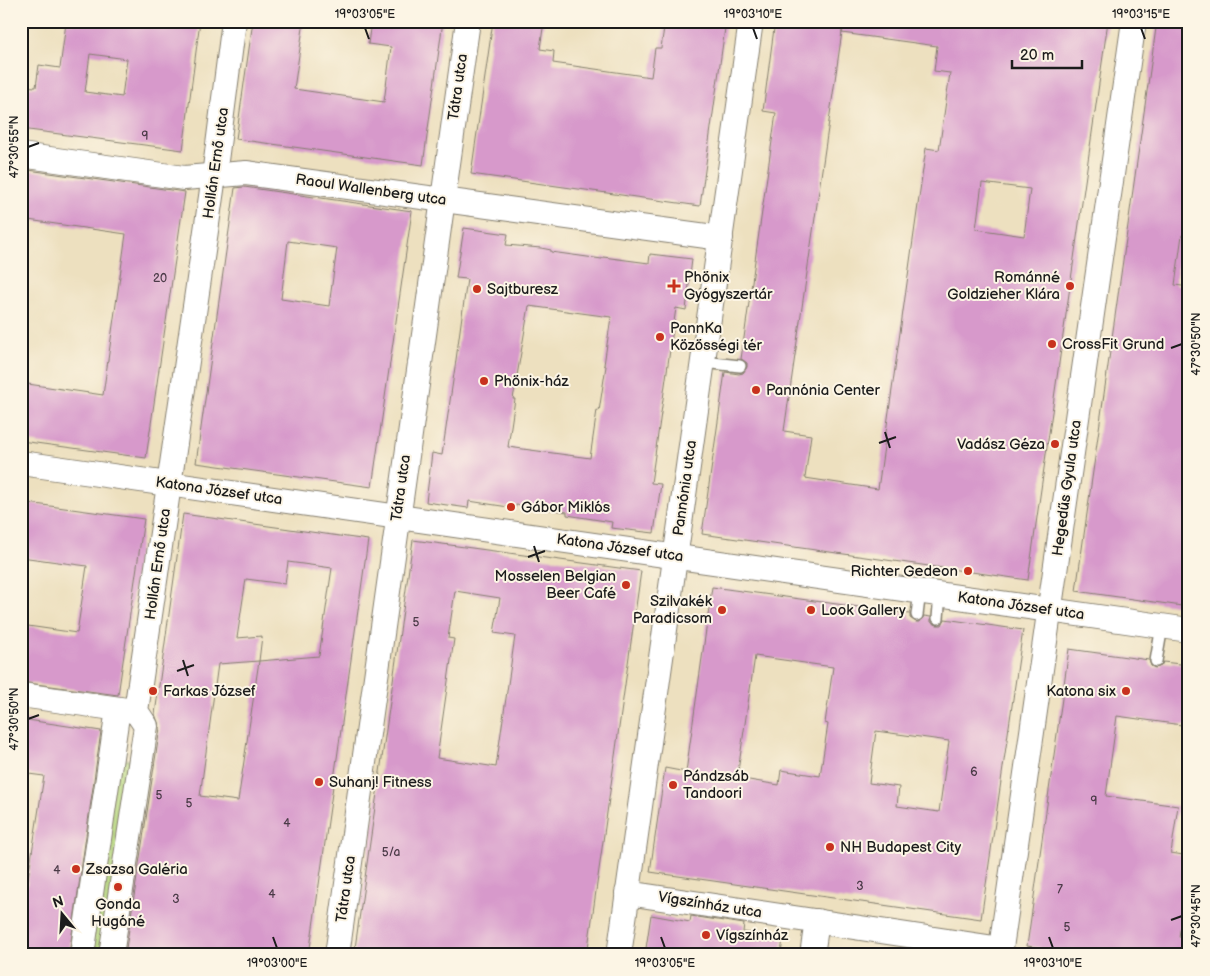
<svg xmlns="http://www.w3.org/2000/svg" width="1210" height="976" viewBox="0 0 1210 976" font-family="'Balsamiq Sans',sans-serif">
  <rect width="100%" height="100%" fill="#fcf5e5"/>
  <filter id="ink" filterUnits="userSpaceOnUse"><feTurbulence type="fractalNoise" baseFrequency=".02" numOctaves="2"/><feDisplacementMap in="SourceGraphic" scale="10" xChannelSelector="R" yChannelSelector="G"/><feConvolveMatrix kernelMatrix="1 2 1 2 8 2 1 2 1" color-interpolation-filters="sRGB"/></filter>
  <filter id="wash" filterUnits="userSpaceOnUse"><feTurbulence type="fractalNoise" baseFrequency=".0096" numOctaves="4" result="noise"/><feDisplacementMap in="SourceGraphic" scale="20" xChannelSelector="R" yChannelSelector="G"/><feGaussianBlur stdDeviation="1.12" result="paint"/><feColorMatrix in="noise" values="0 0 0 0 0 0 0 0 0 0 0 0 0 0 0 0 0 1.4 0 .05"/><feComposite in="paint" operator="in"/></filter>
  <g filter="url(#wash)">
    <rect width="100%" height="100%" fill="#ede0bf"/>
    <polygon fill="#b4d67e" stroke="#68794d" points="117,758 134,761 105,955 88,955"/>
    <g id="blocks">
      <g fill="#d799cb" fill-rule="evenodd">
        <path d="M 83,21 L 200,21 L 183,150 L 21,129 L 21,86 L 36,87 L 39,65 L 60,68 L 66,23 L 83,24 ZM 90,54 L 127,59 L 122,97 L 85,92 Z"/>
        <polygon points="253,21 304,21 294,89 384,102 391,47 368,44 371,21 443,21 423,165 236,139"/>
        <polygon points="493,21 544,21 540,49 554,51 553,63 651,77 655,48 661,48 665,21 726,21 700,206 471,174"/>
        <path d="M 775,21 L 1108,21 L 1028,580 L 702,534 L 725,372 L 739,374 L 743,373 L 747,367 L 747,363 L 741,359 L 776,113 L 763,111 ZM 843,25 L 842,33 L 937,46 L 934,71 L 950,73 L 939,150 L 926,148 L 878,489 L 805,478 L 811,435 L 784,431 ZM 982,183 L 1030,189 L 1024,236 L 976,229 Z"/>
        <polygon points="1157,21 1189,21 1189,236 1182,235 1175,285 1189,287 1189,607 1076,591"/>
        <polygon points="21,169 185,192 146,458 21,441 21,383 103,395 126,234 21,219"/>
        <path d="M 244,187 L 412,211 L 372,487 L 196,463 L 235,188 ZM 288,241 L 337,248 L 329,306 L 281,299 Z"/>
        <path d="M 464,228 L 508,234 L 506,245 L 541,248 L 551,250 L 551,252 L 602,259 L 603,257 L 649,263 L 650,254 L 692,259 L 686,310 L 676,308 L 651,483 L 661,484 L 654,533 L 611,528 L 612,522 L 567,515 L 567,512 L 516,505 L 515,508 L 469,501 L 468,508 L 426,502 L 432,453 L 442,455 L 455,367 L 467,279 L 456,278 ZM 529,306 L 611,317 L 604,365 L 606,366 L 599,411 L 597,410 L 590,458 L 508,447 L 515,399 L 513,399 Z"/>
        <polygon points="21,502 144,519 118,695 21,682 21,625 77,633 87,566 21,557"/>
        <path d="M 183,514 L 368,540 L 309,955 L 125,955 L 160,728 L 155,714 ZM 288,562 L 332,568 L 319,656 L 259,661 L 262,636 L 237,638 L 246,579 L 285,584 ZM 259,661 L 238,801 L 200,796 L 218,664 Z"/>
        <path d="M 413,540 L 641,571 L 587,955 L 354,955 ZM 455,591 L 500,598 L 494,633 L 515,636 L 496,767 L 437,758 L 454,639 L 448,638 Z"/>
        <path d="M 712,587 L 910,614 L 910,618 L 916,622 L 920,622 L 924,616 L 931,617 L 931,622 L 937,625 L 942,625 L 945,619 L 1023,630 L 981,919 L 650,872 L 665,768 L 686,772 ZM 755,656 L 833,667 L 825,723 L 828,724 L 820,776 L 781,770 L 779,785 L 737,778 ZM 876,731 L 949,741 L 939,812 L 897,806 L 899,787 L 869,783 Z"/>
        <polygon points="1069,649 1149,660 1151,666 1155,668 1161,666 1163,662 1189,665 1189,726 1117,716 1106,796 1178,806 1171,853 1189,856 1189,868 1179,937 1189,939 1189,955 1054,955 1055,950 1027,946"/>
        <polygon points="21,719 101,731 69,955 21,955 21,904 24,904 44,776 21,773"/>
        <polygon points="651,915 690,922 691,916 744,924 743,932 783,937 781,955 645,955"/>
      </g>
    </g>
  </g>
  <g filter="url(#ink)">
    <use href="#blocks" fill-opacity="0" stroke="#847e6e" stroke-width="1"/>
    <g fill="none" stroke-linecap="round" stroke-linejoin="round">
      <g stroke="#847e6e" stroke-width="14">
        <g id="lane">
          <polyline points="703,362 740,366"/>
          <polyline points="917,615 920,591"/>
          <polyline points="938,618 940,594"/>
          <polyline points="1156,661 1162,626"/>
        </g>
      </g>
      <g stroke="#847e6e" stroke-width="26">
        <g id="street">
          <polyline points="21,155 184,178 246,173 721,238"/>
          <polyline points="21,463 1189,630"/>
          <polyline points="21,695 134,711"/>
          <polyline points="627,893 1001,949"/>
          <polyline points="82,955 118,709"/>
          <polyline points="111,955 146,726 136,711 214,176 234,21"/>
          <polyline points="337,955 468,21"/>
          <polyline points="619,955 751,21"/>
          <polyline points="812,955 817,921"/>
          <polyline points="1000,955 1134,21"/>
        </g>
      </g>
      <use href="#lane" stroke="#fff" stroke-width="11"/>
      <use href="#street" stroke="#fff" stroke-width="24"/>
    </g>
  </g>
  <path fill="none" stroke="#1c1c1c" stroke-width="2" d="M 365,28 L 369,39M 753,28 L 757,39M 1141,28 L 1145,39M 28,147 L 39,143M 1171,348 L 1182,344M 885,432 L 890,448M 879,443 L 896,437M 534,546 L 539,562M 528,557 L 545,551M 183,660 L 188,676M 177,671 L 194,665M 28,719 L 39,715M 1171,920 L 1182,916M 273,937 L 277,948M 661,937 L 665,948M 1049,937 L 1053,948"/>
  <g fill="#c8321e" stroke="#fcf5e5" stroke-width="2">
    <path d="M671.5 278.5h5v5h5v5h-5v5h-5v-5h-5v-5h5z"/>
    <circle cx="1070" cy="286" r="5"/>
    <circle cx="477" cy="289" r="5"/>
    <circle cx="660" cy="337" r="5"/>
    <circle cx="1052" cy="344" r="5"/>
    <circle cx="484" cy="381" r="5"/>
    <circle cx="756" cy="390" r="5"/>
    <circle cx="1055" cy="444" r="5"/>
    <circle cx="511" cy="507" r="5"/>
    <circle cx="968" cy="571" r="5"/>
    <circle cx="626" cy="585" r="5"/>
    <circle cx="722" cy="610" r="5"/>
    <circle cx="811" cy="610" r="5"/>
    <circle cx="153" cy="691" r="5"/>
    <circle cx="1126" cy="691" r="5"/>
    <circle cx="319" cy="782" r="5"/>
    <circle cx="673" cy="785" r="5"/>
    <circle cx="830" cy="847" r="5"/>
    <circle cx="76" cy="869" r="5"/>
    <circle cx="118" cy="887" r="5"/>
    <circle cx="706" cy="935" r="5"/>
  </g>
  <g text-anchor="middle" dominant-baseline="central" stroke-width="4" stroke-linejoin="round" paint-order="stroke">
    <g font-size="12" fill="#4b3b48">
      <text x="145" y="136">9</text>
      <text x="160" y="278">20</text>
      <text x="416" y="622">5</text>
      <text x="974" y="772">6</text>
      <text x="159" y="795">5</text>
      <text x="1094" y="801">9</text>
      <text x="189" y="803">5</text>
      <text x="287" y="823">4</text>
      <text x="391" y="852">5/a</text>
      <text x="57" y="870">4</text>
      <text x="860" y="886">3</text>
      <text x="1060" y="889">7</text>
      <text x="272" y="894">4</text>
      <text x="176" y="899">3</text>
      <text x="1067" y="927">5</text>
    </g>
    <g font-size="15" fill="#1c1c1c" stroke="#fcf5e5">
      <text transform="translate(458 87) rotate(-82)">Tátra utca</text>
      <text transform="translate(216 163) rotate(-82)">Hollán Ernő utca</text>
      <text transform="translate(371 190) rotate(8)">Raoul Wallenberg utca</text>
      <text transform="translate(401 488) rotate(-82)">Tátra utca</text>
      <text transform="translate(685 488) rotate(-82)">Pannónia utca</text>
      <text transform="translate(1067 488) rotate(-82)">Hegedűs Gyula utca</text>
      <text transform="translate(219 491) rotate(8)">Katona József utca</text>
      <text transform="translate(620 548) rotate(8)">Katona József utca</text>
      <text transform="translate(158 564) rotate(-82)">Hollán Ernő utca</text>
      <text transform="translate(1021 606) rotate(8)">Katona József utca</text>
      <text transform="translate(346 889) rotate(-82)">Tátra utca</text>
      <text transform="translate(710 905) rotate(9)">Vígszínház utca</text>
    </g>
    <g font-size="15" fill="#1c1c1c" stroke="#fcf5e5" text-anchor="start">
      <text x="684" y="277">Phönix<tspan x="684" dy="17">Gyógyszertár</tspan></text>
      <text x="1060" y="277" text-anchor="end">Románné<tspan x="1060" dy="17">Goldzieher Klára</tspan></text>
      <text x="487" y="289">Sajtburesz</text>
      <text x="670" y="328">PannKa<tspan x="670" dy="17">Közösségi tér</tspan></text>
      <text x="1062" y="344">CrossFit Grund</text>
      <text x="494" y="381">Phönix-ház</text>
      <text x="766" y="390">Pannónia Center</text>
      <text x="1045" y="444" text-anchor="end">Vadász Géza</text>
      <text x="521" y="507">Gábor Miklós</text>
      <text x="958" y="571" text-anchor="end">Richter Gedeon</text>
      <text x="616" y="576" text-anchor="end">Mosselen Belgian<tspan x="616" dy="17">Beer Café</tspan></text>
      <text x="712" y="601" text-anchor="end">Szilvakék<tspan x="712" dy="17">Paradicsom</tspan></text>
      <text x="821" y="610">Look Gallery</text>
      <text x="163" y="691">Farkas József</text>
      <text x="1116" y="691" text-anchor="end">Katona six</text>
      <text x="683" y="776">Pándzsáb<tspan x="683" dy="17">Tandoori</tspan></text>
      <text x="329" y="782">Suhanj! Fitness</text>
      <text x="840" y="847">NH Budapest City</text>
      <text x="86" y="869">Zsazsa Galéria</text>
      <text x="118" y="904" text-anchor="middle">Gonda<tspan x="118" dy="17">Hugóné</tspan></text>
      <text x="716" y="935">Vígszínház</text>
    </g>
  </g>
  <rect width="1210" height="976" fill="none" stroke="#fcf5e5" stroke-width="55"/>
  <g transform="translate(62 914) rotate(342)" stroke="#fcf5e5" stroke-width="4" paint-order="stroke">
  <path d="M0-4L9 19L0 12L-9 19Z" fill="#1c1c1c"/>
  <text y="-8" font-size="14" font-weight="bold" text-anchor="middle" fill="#1c1c1c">N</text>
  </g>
  <path d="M1012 60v8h70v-8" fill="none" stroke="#1c1c1c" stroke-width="2.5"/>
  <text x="1020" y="60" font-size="15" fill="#1c1c1c" stroke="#fcf5e5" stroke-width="4" paint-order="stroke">20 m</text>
  <rect x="28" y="28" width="1154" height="920" fill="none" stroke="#1c1c1c" stroke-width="2"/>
  <g font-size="12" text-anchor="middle" fill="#1c1c1c">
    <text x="365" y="18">19°03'05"E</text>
    <text x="753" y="18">19°03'10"E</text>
    <text x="1141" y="18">19°03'15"E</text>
    <text transform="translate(14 147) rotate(-90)" y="4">47°30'55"N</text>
    <text transform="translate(1196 344) rotate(-90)" y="4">47°30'50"N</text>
    <text transform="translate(14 719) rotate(-90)" y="4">47°30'50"N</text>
    <text transform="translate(1196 916) rotate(-90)" y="4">47°30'45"N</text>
    <text x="277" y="967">19°03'00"E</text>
    <text x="665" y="967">19°03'05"E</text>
    <text x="1053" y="967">19°03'10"E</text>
  </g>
</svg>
